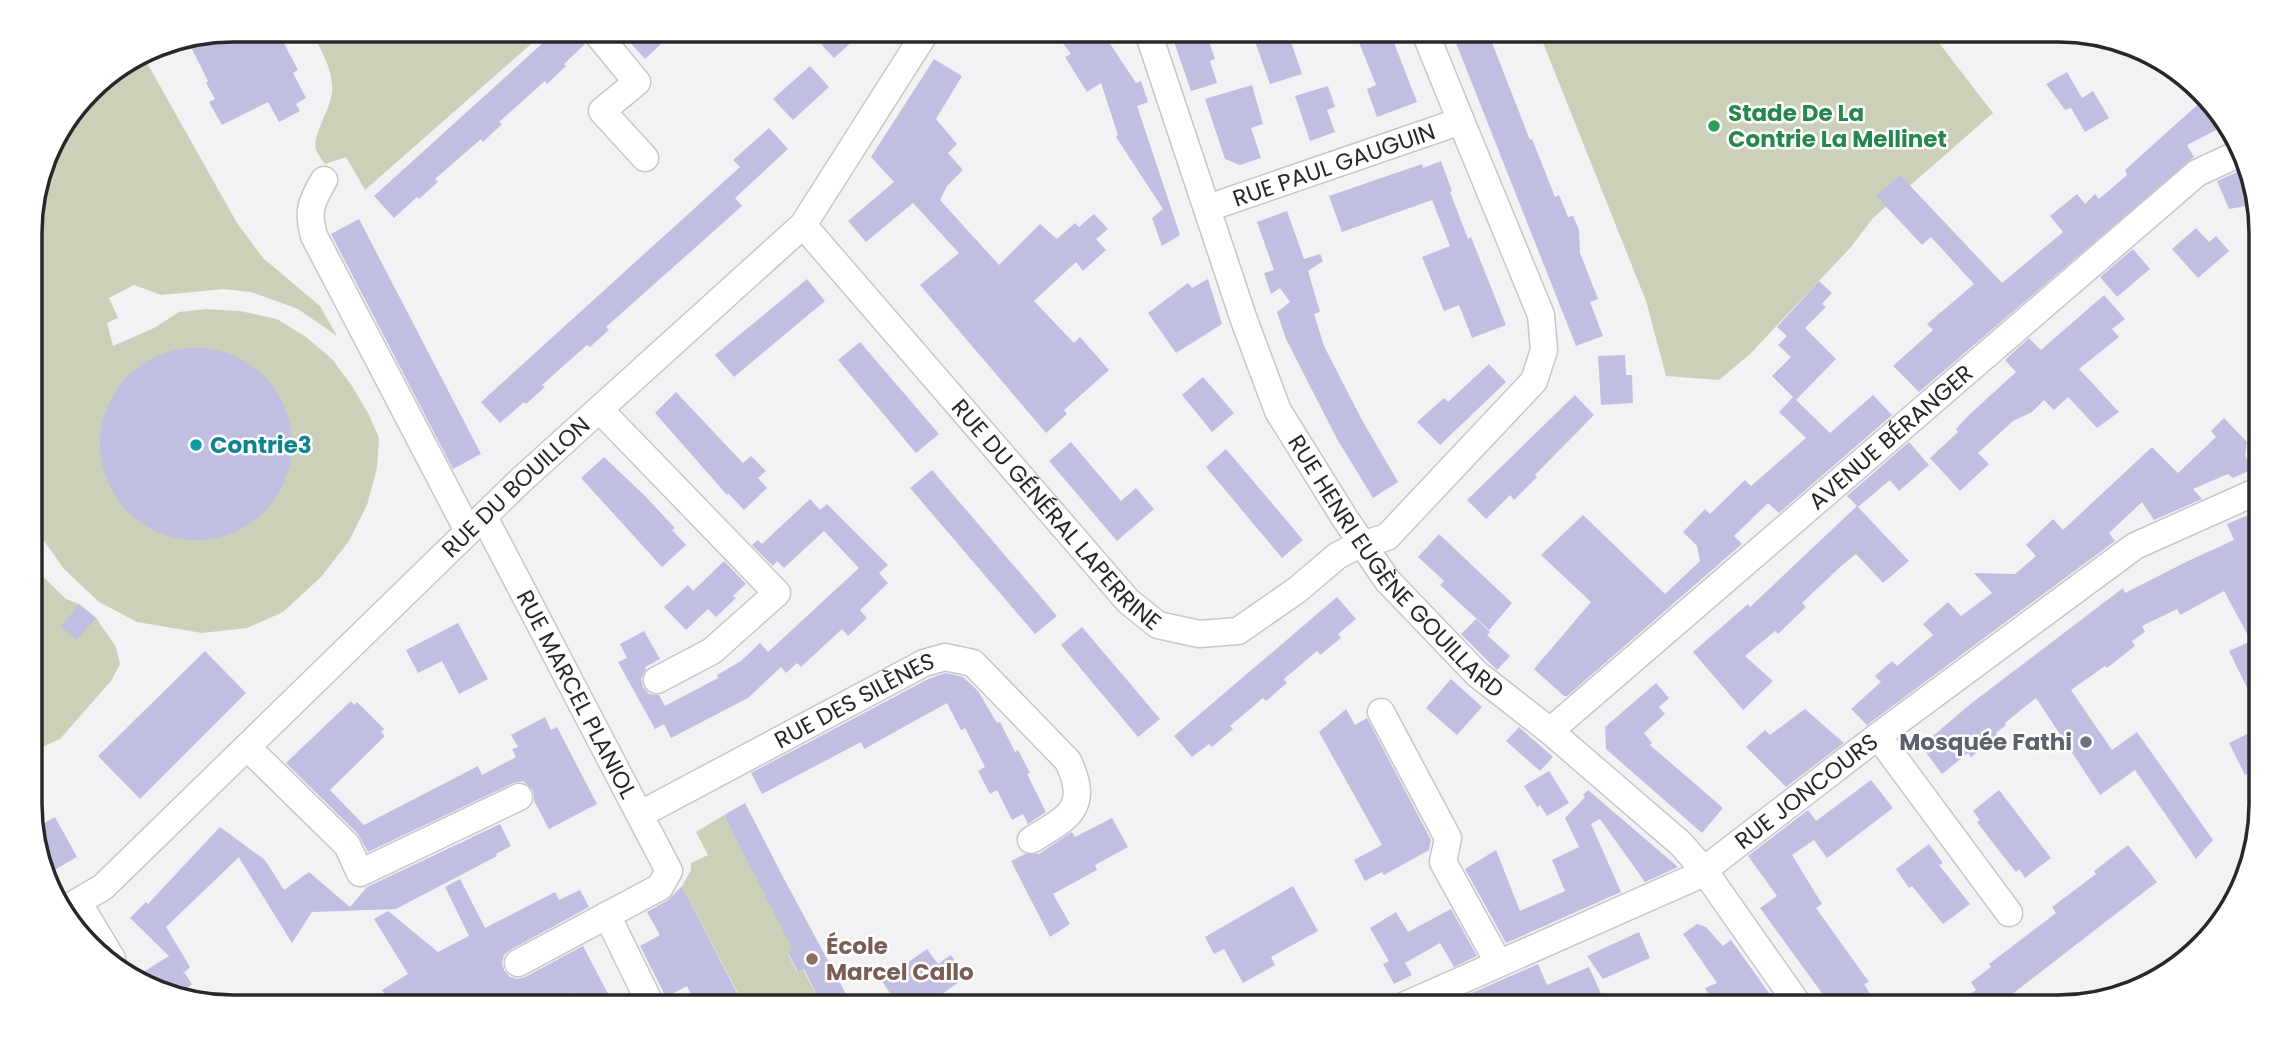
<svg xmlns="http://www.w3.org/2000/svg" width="2291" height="1037" viewBox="0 0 2291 1037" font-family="Poppins,sans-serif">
  <rect width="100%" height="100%" fill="#f2f2f4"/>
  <g fill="#cbd1b8">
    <path d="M 311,30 L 547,30 L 365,190 L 346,157 L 325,164 C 322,160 318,155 316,150 C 311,138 331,108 332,92 C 334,71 320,48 311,30 Z"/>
    <polygon points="1538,30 1929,30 1993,113 1873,218 1851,247 1750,354 1719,380 1666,376 1646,301"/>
    <polygon points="142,54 237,223 263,258 320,306 337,336 298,309 251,292 224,289 161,295 134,285 109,298 118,318 107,323 113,346 154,328 179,312 206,309 240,311 277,319 306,337 332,359 352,386 369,415 379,438 377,468 367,505 349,541 321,577 283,612 247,628 202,633 137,622 99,602 64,569 36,530 31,515 31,416 38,393 31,392 30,219 50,143 99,80"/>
    <polygon points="31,565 66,599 79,604 96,618 116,647 120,664 111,681 60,739 31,752"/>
    <polygon points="724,815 794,950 788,954 797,972 803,969 823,1007 745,1007 682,886 691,870 691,863 708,855 696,832"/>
  </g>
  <g fill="#c0bfe1">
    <polygon points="233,30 277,30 298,70 293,73 306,98 296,104 300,111 279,122 268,102 222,125 209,102 215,99 206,83 208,81 187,39"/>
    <polygon points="557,30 572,30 585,44 564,64 566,66 547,84 545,81 499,122 502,124 483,142 481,139 435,179 438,182 419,199 417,197 394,218 374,196"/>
    <polygon points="619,30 676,30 645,59"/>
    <polygon points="808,30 865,30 834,58"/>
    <polygon points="1053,30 1101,30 1136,83 1141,81 1148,102 1137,106 1180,235 1162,246 1152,218 1163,209 1116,137 1118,135 1101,83 1087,92 1065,57 1071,54"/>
    <polygon points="1181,30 1205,30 1215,59 1210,61 1217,83 1191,91 1173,39 1183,36"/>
    <polygon points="1251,30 1287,30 1302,74 1270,84"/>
    <polygon points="1354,30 1389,30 1417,102 1377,117 1367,89 1376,85"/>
    <polygon points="1476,30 1487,30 1530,140 1532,139 1555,197 1559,195 1568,217 1573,216 1579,230 1580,253 1598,299 1590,302 1603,336 1576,346 1454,38"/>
    <polygon points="934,59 962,76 936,119 957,144 948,153 963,170 947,186 940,200 999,265 1040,224 1057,239 1075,223 1079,227 1094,214 1108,229 1096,239 1106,250 1083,271 1076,262 1034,301 1074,343 1080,337 1109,370 1064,410 1067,414 1046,433 920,285 959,253 913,203 866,242 848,221 894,182 871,157"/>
    <polygon points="810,66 829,87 793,120 773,99"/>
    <polygon points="2067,72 2082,98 2093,91 2109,118 2085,132 2071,108 2065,110 2046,84"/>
    <polygon points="1252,85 1263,124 1251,128 1261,158 1240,165 1225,159 1205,99"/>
    <polygon points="1328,86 1335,107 1327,110 1335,132 1310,141 1295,96"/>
    <polygon points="2205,98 2220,109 2226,125 2187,145 2194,157 1919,392 1893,366 1933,330 1927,324 1974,284 1931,237 1922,245 1876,196 1900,175 2002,283 2063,232 2050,216 2077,194 2085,204 2095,194 2099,199 2127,175 2125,170"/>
    <polygon points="769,128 788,149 735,198 742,206 606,327 609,330 590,347 587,345 542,385 545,387 526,404 524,402 500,423 481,402 740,167 733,160"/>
    <polygon points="1441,161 1452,191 1450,192 1468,239 1471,237 1506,325 1472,338 1459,305 1444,311 1422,257 1450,246 1432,200 1342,232 1329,196 1422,164 1423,168"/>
    <polygon points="2244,169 2258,204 2229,209 2217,181"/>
    <polygon points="1287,211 1304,259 1320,254 1323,261 1308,271 1320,312 1314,314 1324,346 1362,420 1398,482 1373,498 1337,439 1286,339 1277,312 1290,302 1280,288 1271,294 1264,273 1274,270 1257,222"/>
    <polygon points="359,219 481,454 453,469 331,234"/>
    <polygon points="2196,228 2209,242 2216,236 2229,251 2198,278 2172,249"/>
    <polygon points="2133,249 2150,269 2117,297 2100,277"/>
    <polygon points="807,279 825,301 734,377 715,355"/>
    <polygon points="1208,279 1222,324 1176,353 1148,313 1188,283 1192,288"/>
    <polygon points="1819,281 1832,293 1822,304 1826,307 1805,328 1802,325 1836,359 1796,400 1772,376 1791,357 1778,345 1787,336 1777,327"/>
    <polygon points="2104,295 2125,319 2112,329 2119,337 2079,369 2119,412 2097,428 2068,397 2054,410 2044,400 2032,412 2013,421 1978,453 1989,464 1960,491 1930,458 1958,432 1956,429 1968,416 2016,372 2005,360 2029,338 2041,350"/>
    <polygon points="860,342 939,434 916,453 838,360"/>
    <circle cx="196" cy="444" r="96"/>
    <polygon points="1625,355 1626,375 1632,375 1633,403 1601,405 1598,356"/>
    <polygon points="1489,364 1506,382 1440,445 1417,422 1444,398 1448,402"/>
    <polygon points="1203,377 1234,413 1212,432 1182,395"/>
    <polygon points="676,392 743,463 751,456 766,471 758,478 767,488 744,510 728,493 727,495 655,413"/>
    <polygon points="1575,395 1594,415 1535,475 1537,477 1514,500 1510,495 1486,519 1467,500"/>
    <polygon points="1873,395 1892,415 1779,513 1768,503 1734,536 1742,544 1567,696 1564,696 1534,669 1591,602 1541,555 1583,515 1665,594 1700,561 1697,546 1683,532 1705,509 1710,514 1745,480 1751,486 1806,438 1779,412 1793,397 1830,433"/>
    <polygon points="2224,418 2247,442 2245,455 2251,470 2233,478 2228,474 2193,489 2202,499 2154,520 2142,502 2109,533 2115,541 1867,725 1851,709 1881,682 1875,676 1892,661 1897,666 1933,635 1923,624 1948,602 1961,616 1992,593 1974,573 2015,574 2036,556 2026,545 2053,519 2063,530 2152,447 2178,473 2216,437 2211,431"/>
    <polygon points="1071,442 1121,501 1136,488 1154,509 1117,541 1049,461"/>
    <polygon points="1909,442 1929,465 1899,491 1890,480 1858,507 1909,561 1883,583 1856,554 1840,567 1802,603 1806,607 1778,634 1775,631 1745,656 1773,681 1743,710 1693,652 1748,604 1750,607 1857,506 1847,496"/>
    <polygon points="1226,449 1303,540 1282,558 1206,467"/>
    <polygon points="604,457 644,495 675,528 672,530 686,545 662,567 581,478"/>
    <polygon points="932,470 1057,616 1035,634 910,488"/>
    <polygon points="810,499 820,510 827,504 888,565 879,573 888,583 860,610 867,618 848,636 842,629 801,667 797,663 786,673 781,667 748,698 671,738 664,724 655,729 618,662 627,658 620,644 644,631 660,659 645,667 646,669 641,679 643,687 649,694 659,695 665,706 718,678 717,675 741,661 760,643 768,652 859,568 824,531 784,568 777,561 773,566 752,545 758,540 762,544"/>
    <polygon points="2260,510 2261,716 2229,651 2251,641 2224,591 2180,615 2177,609 2142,626 2145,632 2132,641 2135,646 2107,668 2105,666 2071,690 2112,750 2137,732 2213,840 2196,859 2135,770 2100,795 2036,698 2005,723 2006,725 1996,733 1998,736 1971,757 1968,753 1942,774 1921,746 1973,702 2123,588 2125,593 2188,561 2234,540 2227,524"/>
    <polygon points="1439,534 1512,603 1489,630 1440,585 1444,581 1418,557"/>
    <polygon points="724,561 746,584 733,596 736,598 716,617 708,609 686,630 664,607 688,585 693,591"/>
    <polygon points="1337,597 1356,619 1338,634 1341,638 1320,655 1317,651 1284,679 1287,683 1266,701 1263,698 1230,726 1233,729 1212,747 1209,744 1192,757 1174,736"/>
    <polygon points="79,604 96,618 77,640 61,627"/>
    <polygon points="1476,619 1490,632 1487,635 1510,656 1497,670 1461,634"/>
    <polygon points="458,623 488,679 459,694 442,661 418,673 406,650"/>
    <polygon points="1082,627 1160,719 1138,737 1061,645"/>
    <polygon points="205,651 246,693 140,799 98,756"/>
    <polygon points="946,673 963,677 978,691 997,723 1000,722 1015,752 1018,750 1030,773 1027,774 1046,812 1028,824 1023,814 1012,820 997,790 990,794 978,771 985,767 965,728 961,730 947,703 864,749 861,742 762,794 751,773 930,678"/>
    <polygon points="1451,679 1482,707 1457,735 1426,708"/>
    <polygon points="1656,683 1669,698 1659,707 1665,714 1644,733 1652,743 1650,745 1723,808 1702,833 1606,749 1605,727"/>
    <polygon points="351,701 354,705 357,702 384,729 381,732 385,736 330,790 364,825 478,766 482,775 516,757 512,749 518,747 511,735 545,717 551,730 557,727 597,804 549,829 534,801 533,790 523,781 513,783 368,852 358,834 286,763"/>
    <polygon points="1346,709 1355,725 1367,718 1431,840 1429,850 1384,875 1382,872 1365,881 1354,860 1382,845 1319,732"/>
    <polygon points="1805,709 1844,743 1786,787 1746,747 1765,730 1770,735"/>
    <polygon points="1519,727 1553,757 1540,771 1506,741"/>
    <polygon points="2261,727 2261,767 2245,775 2229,743"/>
    <polygon points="1549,771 1569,803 1547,816 1540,805 1537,807 1524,786"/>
    <polygon points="1871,780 1893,808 1827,858 1814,840 1792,855 1822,904 1816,908 1869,982 1864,984 1873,999 1859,1007 1832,1007 1760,908 1777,896 1748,856 1808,810 1816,821"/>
    <polygon points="1588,790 1678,867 1645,882 1600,819 1591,824 1621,892 1506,943 1465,869 1496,850 1520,911 1565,891 1552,860 1579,847 1565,818 1585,797 1583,795"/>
    <polygon points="1999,790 2051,858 2025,878 2019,869 2016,872 1996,847 1977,822 1980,820 1973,811"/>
    <polygon points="745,803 783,877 853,1007 823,1007 804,969 798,972 788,953 793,950 724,815"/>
    <polygon points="55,817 77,857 49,873 32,830"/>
    <polygon points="1112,818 1128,847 1095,865 1097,870 1053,894 1070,924 1050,937 1011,861 1025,854 1039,854 1072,832 1075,837"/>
    <polygon points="500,824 511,846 496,854 497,856 396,909 312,912 292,943 220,827 265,860 284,890 309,872 350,907 367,887"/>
    <polygon points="220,827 239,857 166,927 190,967 185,972 182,969 192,984 187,988 194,1000 155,992 148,986 140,974 169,956 130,918 146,902 148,904"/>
    <polygon points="1929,844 1943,863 1939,865 1970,904 1943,924 1912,886 1909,888 1896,869"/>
    <polygon points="2128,845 2157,882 2011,995 2014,998 2001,1007 1952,1007 1976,990 1971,982 1991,967 1989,964 2056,913 2052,907 2096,874 2094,871"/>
    <polygon points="460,879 485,928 555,892 559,900 580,890 589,907 510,950 504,955 502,963 504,970 510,977 517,979 525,977 583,946 615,1007 579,1007 572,993 545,1007 392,1007 382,990 408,974 374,919 388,911 438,952 469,936 445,887"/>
    <polygon points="682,886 739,997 719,1007 697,1007 687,986 666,997 640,946 660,935 647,912 668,900"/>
    <polygon points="1293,886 1318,931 1271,957 1275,965 1243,983 1224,949 1214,954 1205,937"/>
    <polygon points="1451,909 1477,956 1454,967 1440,943 1405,963 1412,975 1394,984 1383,964 1389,961 1370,928 1396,912 1408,932"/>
    <polygon points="1697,924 1706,927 1723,946 1731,940 1779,1007 1740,1007 1736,1001 1724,1007 1716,1007 1705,988 1717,983 1683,934"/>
    <polygon points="1639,932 1650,958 1603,979 1587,956"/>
    <polygon points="927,949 938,964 951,955 966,977 924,1007 899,1007 882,981"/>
    <polygon points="1538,964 1547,985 1589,967 1607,1007 1568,1007 1564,999 1549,1005 1544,994 1512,1007 1440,1007"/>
  </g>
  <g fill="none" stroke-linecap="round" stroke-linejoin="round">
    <g stroke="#c7c7c9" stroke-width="29">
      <g id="minor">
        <polyline points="594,30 637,82 602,111 645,158"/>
        <path id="s1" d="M 1145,30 L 1150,38 L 1244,320 L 1278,411 L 1344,517 L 1387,580 L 1477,674 L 1550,731 L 1681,844 L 1703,869 L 1800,1007"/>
        <polyline points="1424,30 1461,121"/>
        <path d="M 324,180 C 311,202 307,211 314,236 L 468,531"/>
        <path id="s2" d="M 803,225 L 1128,601 L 1158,625 L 1199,634 L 1238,631 L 1297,590 L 1337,556 L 1352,548 L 1387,537 L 1534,381 L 1544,350 L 1541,315 L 1461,121 L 1208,208"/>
        <polyline points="600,410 777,593 712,651 657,680"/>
        <path id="s3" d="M 484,517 L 669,871 L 660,887 L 518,963"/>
        <polyline points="1381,712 1448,838 1443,862 1498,962"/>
        <path id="s4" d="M 1550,731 L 2197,173 L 2238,154"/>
        <polyline points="1878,736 2009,913"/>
        <polyline points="247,747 347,845 360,873 519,797"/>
        <path id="s5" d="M 641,814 L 924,663 L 945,657 L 973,663 L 1068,761 C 1090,808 1069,817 1031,840"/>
        <polyline points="78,902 112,959"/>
        <path id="s6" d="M 64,910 L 103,887 L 520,481 L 803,225 L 927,30"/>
        <polyline points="607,915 652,1007"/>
        <path id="s7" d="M 1401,1007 L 1695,877 L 1878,736 L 2135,546 L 2260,490"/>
      </g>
    </g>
    <use href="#minor" stroke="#fff" stroke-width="26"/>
  </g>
  <circle fill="#2e9e5b" stroke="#fff" stroke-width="2.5" cx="1714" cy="126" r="7"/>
  <circle fill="#0f9aa8" stroke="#fff" stroke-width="2.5" cx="196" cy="445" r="7"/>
  <circle fill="#6b7280" stroke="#fff" stroke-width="2.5" cx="2086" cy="742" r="7"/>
  <circle fill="#8d6e63" stroke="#fff" stroke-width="2.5" cx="812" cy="959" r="7"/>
  <g text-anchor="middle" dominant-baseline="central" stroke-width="5" stroke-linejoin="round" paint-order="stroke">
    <g font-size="23" font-weight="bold" fill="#27864d" stroke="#fff" text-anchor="start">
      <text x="1728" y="113">Stade De La<tspan x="1728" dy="26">Contrie La Mellinet</tspan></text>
    </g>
    <g font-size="23" fill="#282829" stroke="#fff">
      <text transform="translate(1334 165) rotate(-19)">RUE PAUL GAUGUIN</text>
      <text stroke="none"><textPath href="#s4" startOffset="450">AVENUE BÉRANGER</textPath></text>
      <text stroke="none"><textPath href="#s6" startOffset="620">RUE DU BOUILLON</textPath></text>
      <text stroke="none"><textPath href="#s2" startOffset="385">RUE DU GÉNÉRAL LAPERRINE</textPath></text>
      <text stroke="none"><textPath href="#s1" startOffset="600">RUE HENRI EUGÈNE GOUILLARD</textPath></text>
      <text stroke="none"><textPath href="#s3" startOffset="200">RUE MARCEL PLANIOL</textPath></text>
      <text stroke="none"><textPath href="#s5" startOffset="242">RUE DES SILÈNES</textPath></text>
      <text stroke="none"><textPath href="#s7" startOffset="462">RUE JONCOURS</textPath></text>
    </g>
    <g font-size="23" font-weight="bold" fill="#0d838f" stroke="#fff" text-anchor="start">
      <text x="210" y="445">Contrie3</text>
    </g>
    <g font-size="23" font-weight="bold" fill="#5b616d" stroke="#fff" text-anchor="end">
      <text x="2072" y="742">Mosquée Fathi</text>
    </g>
    <g font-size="23" font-weight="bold" fill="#785e54" stroke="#fff" text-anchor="start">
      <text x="826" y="946">École<tspan x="826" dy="26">Marcel Callo</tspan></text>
    </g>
  </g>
  <path d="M0 0H2291V1037H0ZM233 42H2058A191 191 0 0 1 2249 233V804A191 191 0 0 1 2058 995H233A191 191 0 0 1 42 804V233A191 191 0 0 1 233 42Z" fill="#fff" fill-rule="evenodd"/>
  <path fill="none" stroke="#282829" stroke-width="3.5" d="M233 42H2058A191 191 0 0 1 2249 233V804A191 191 0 0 1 2058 995H233A191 191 0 0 1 42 804V233A191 191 0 0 1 233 42Z"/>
</svg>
